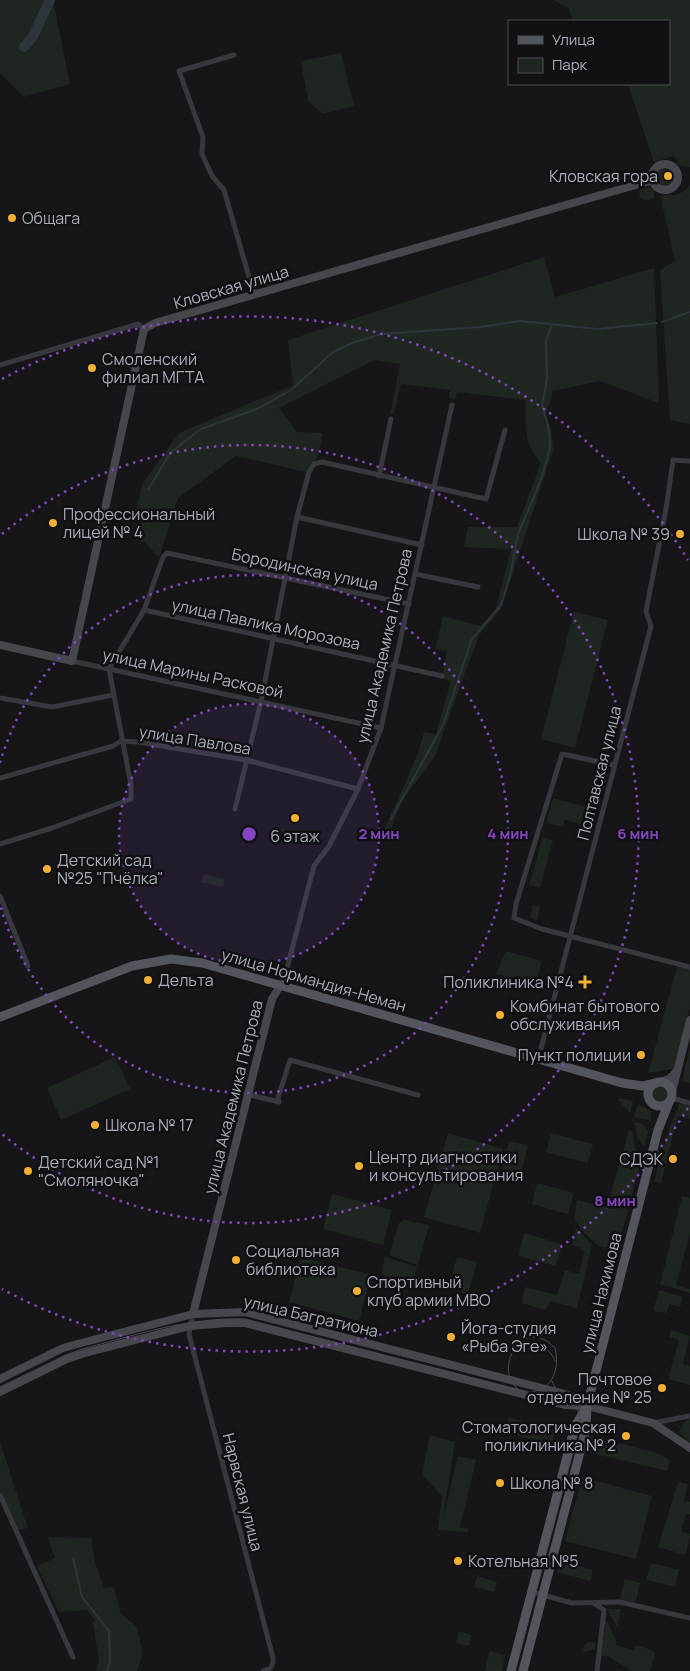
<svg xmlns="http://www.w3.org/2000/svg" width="690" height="1671" viewBox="0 0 690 1671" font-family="Manrope,sans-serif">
  <rect width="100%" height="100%" fill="#161618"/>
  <g fill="#1e261f">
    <polygon points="0,0 53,0 70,84 24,97 0,73"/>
    <polygon points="553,0 690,0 690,167 680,166 674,156 654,162 628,84 669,84 669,21 573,21 569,9"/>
    <polygon points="341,53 354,106 323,114 308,101 301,61"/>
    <circle cx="665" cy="176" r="11"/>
    <path d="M 690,185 L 690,424 L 670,420 L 660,270 L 675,261 L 660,195 C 673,196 681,196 690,185 Z"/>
    <polygon points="649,187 654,189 654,198 645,201 640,198 639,190"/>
    <path d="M 544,257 L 555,297 L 654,268 L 659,403 L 600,381 L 553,391 L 546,414 L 551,429 L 553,450 L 501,609 L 479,635 L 435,756 L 402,801 L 390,832 L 384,830 C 397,798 416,766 424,732 L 436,734 L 451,681 L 442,678 L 447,651 L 435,649 L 443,616 L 481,626 L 496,609 L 511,549 L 464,547 L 468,527 L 517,527 L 541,463 C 523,445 526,424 526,400 L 457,392 L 455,399 L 449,398 L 450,390 L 401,384 L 394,413 L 390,414 L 400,364 L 374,360 L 279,408 L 297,432 L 323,433 L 317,459 L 306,472 L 236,456 L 178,498 L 159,558 L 145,542 L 136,540 L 142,518 L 134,515 L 143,483 L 179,433 L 293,385 L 288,340 Z"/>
    <polygon points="574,612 608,620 575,748 541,739"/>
    <polygon points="553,798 593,809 588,826 565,820 563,827 546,823"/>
    <polygon points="543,837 553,840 540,888 529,885"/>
    <polygon points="204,874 225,879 223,887 201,882"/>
    <polygon points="533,905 540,907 537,921 530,918"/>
    <polygon points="506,951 542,961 537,979 550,982 548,989 496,974"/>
    <polygon points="677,966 690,969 690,1007 674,1069 648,1073"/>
    <polygon points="690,1049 690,1083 682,1081"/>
    <polygon points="115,1057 130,1089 61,1120 47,1088"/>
    <circle cx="660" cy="1094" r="8"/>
    <polygon points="619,1098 633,1101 630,1113 618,1100"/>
    <polygon points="680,1102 690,1106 690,1119 678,1116 661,1183 654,1182 668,1132"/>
    <polygon points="638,1104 651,1111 651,1121 634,1117"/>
    <polygon points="636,1122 643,1124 648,1132 644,1147 638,1138 634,1123"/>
    <path d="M 629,1130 L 632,1131 L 639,1168 L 620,1240 C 604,1262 584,1232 574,1219 L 577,1200 L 607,1207 Z"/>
    <polygon points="448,1133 503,1149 480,1233 424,1217"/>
    <polygon points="551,1133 593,1144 588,1163 546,1152"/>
    <polygon points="509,1141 528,1145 519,1182 500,1178"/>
    <polygon points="537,1183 574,1193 568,1214 532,1204"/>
    <polygon points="332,1194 392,1210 383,1245 323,1229"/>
    <polygon points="682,1196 690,1198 690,1233 676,1285 690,1289 690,1293 660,1284"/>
    <polygon points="404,1220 429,1225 418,1265 389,1255 399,1223"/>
    <polygon points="576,1228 592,1245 577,1308 550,1301 545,1310 522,1303 525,1287 557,1295 565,1270 579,1274 585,1250 572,1245"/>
    <polygon points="524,1233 562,1244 556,1266 518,1256"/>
    <polygon points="301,1257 371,1275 359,1321 289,1302"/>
    <polygon points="385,1257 417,1267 412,1284 381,1274"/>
    <polygon points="457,1257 477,1262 468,1294 448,1289"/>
    <polygon points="659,1290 683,1297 680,1307 670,1304 666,1313 653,1311"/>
    <polygon points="671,1330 690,1336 683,1364 690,1366 690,1385 668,1379 679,1340 669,1337"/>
    <polygon points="508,1417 555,1431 552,1445 505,1433"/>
    <polygon points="690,1419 690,1444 679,1432 685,1421"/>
    <polygon points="430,1435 455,1442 443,1520 458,1456 476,1460 460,1527 468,1529 468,1532 438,1530 442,1496 422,1474"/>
    <polygon points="586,1435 654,1452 670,1460 667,1471 583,1451"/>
    <polygon points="0,1442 28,1528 17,1530 0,1490"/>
    <polygon points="582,1477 652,1496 636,1559 565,1541"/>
    <polygon points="678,1482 688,1484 684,1501 690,1502 690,1514 686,1514 681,1531 690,1534 686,1555 658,1547"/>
    <polygon points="47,1537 91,1538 95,1562 104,1588 114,1587 121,1614 137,1627 143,1653 137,1671 96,1671 99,1660 93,1622 95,1620 87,1610 59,1612 37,1566 55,1558"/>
    <polygon points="560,1561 593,1570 590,1581 557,1572"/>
    <polygon points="651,1563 679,1570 675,1587 646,1580"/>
    <polygon points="477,1576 497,1582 494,1592 474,1587"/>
    <polygon points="625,1579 640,1583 636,1602 620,1599"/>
    <polygon points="607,1609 621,1609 617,1627"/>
    <polygon points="606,1620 616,1640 616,1645 634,1650 635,1645 652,1650 655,1653 650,1671 632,1671 607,1656 601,1656"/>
    <polygon points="459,1631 472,1635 469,1646 456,1643"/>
    <polygon points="589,1642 595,1643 595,1649 583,1652 584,1645"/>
    <polygon points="490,1651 505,1655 502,1671 485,1671"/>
  </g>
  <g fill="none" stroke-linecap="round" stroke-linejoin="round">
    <g stroke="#2c353c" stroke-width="2">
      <polyline points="662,322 690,312"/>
      <polyline points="148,490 170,453 201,429 257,409 291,390 333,352 352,343 382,334 480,327 520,321 598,329 657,323"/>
      <polyline points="391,819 443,725 472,639 501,605 510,576 518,534 541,480 550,448 549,430 542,405 547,379 546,342 552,324"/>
      <polyline points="73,1558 82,1597 109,1631 110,1662 107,1671"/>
    </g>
    <polyline stroke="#2c353c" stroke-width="10" points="24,47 33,36 50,0"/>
    <g stroke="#37383d" stroke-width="5">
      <polyline points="234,55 179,71 203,137 202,154 212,176 224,190 254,294"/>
      <polyline points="0,365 138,324 144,329"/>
      <polyline points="379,476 391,419"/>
      <polyline points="297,517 422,545"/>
      <polyline points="415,574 478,587"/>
      <polyline points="144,610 442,676"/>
      <polyline points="72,661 381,728"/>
      <polyline points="0,698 52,707 113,695"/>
      <polyline points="614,765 562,754 516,904 514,918 542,929 690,967"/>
      <polyline points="0,778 113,746 121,741 138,742 246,760 358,789"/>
      <polyline points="235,809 261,701 297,517 309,472 314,464 322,462 486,499 505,430"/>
      <polyline points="0,844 52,828 131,799 131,785 109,669 144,610 163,557 167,553 409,604"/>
      <polyline points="0,896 28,966"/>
      <polyline points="280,986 286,972 314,866 329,846 358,789 381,728 452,405"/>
      <polyline points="538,1060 651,626 646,611 666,509 673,460 690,461"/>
      <polyline points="246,1094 279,1102 278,1098 290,1060 418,1095"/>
      <polyline points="672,1098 690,1103"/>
      <path d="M 193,1314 L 189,1334 L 273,1658 C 273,1667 271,1669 263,1671"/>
      <polyline points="653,1423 690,1416"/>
      <polyline points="0,1495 73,1657"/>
      <polyline points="532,1592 572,1603 620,1602 690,1618"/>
      <polyline points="595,1604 604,1610 597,1671"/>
    </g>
    <g stroke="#45474d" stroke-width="8">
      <circle cx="665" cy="177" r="13"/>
      <polyline points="0,645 72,661 144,329 155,323 653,180"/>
      <polyline points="660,1082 669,1079 677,1071"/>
      <polyline points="672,1092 690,1020"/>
      <polyline points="193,1314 272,999 280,986"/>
      <polyline points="0,1379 63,1348 81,1343 193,1314 245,1312 569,1395 586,1405"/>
      <polyline points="0,1392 67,1359 85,1353 190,1326 226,1323 245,1323 565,1405 587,1406 653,1423 690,1448"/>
    </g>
    <g stroke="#53555c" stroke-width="9">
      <polyline points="0,1017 132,966 171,959 202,963 622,1083 643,1086 656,1083"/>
      <circle cx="660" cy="1094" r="12"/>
      <polyline points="511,1671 575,1426 586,1408"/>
      <polyline points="523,1671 586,1429 587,1406 658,1130 669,1102"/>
    </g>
    <g stroke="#4a4c52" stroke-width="1">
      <path d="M 520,1348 C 533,1342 550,1346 555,1361"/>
      <polyline points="552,1381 557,1392 567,1399"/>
      <path d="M 0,1387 L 66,1355 L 82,1349 C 136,1335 189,1317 245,1319 L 572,1404 L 579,1412 L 581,1422 L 515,1671"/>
      <path d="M 518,1389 C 492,1370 523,1314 555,1348 C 560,1368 553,1390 531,1392"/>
    </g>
  </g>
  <circle cx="249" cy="834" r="130" fill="#8446be" fill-opacity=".12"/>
  <g fill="none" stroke="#8446be" stroke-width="2.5" stroke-dasharray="2.5 5">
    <circle cx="249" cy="834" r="130"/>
    <path d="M0 763A259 259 0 1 1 0 905"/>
    <path d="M2 534A389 389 0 1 1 2 1134"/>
    <path d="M688 1108A518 518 0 0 1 2 1289M2 379A518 518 0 0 1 688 560"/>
  </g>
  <g fill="#f2b134" stroke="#111113" stroke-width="2">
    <circle cx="668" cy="176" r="5"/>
    <circle cx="12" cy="218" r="5"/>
    <circle cx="92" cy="368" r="5"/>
    <circle cx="53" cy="523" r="5"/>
    <circle cx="680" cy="534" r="5"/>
    <circle cx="295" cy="818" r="5"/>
    <circle cx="47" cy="869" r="5"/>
    <circle cx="148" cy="980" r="5"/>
    <path d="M582.5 974.5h5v5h5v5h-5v5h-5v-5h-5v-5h5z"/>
    <circle cx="500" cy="1015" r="5"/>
    <circle cx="641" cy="1055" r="5"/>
    <circle cx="95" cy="1125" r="5"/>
    <circle cx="673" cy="1159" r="5"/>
    <circle cx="359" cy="1166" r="5"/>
    <circle cx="28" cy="1171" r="5"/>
    <circle cx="236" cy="1260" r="5"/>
    <circle cx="357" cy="1291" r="5"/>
    <circle cx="451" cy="1337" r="5"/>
    <circle cx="662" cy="1388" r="5"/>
    <circle cx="626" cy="1436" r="5"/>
    <circle cx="500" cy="1483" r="5"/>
    <circle cx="458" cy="1561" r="5"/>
  </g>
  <g text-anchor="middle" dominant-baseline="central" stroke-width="5" stroke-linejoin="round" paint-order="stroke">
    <g font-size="16" fill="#a8adb8" stroke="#111113" text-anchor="start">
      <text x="658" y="176" text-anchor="end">Кловская гора</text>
      <text x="22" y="218">Общага</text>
      <text x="102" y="359">Смоленский<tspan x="102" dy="18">филиал МГТА</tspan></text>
      <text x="63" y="514">Профессиональный<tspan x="63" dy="18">лицей № 4</tspan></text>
      <text x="670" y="534" text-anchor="end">Школа № 39</text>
      <text x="295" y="836" text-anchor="middle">6 этаж</text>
      <text x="57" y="860">Детский сад<tspan x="57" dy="18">№25 "Пчёлка"</tspan></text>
      <text x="158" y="980">Дельта</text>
      <text x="574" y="982" text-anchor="end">Поликлиника №4</text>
      <text x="510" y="1006">Комбинат бытового<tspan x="510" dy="18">обслуживания</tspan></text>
      <text x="631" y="1055" text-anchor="end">Пункт полиции</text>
      <text x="105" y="1125">Школа № 17</text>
      <text x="369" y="1157">Центр диагностики<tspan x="369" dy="18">и консультирования</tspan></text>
      <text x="663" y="1159" text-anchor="end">СДЭК</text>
      <text x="38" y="1162">Детский сад №1<tspan x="38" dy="18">"Смоляночка"</tspan></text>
      <text x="246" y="1251">Социальная<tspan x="246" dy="18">библиотека</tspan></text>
      <text x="367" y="1282">Спортивный<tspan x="367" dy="18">клуб армии МВО</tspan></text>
      <text x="461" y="1328">Йога-студия<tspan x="461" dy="18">«Рыба Эге»</tspan></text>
      <text x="652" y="1379" text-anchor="end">Почтовое<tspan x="652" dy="18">отделение № 25</tspan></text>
      <text x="616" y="1427" text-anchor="end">Стоматологическая<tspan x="616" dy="18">поликлиника № 2</tspan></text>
      <text x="510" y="1483">Школа № 8</text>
      <text x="468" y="1561">Котельная №5</text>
    </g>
    <g font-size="16" fill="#a8adb8" stroke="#111113">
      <text transform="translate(231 287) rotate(-16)">Кловская улица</text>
      <text transform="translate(305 569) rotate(12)">Бородинская улица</text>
      <text transform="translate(266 624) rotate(12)">улица Павлика Морозова</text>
      <text transform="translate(384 646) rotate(-77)">улица Академика Петрова</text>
      <text transform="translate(193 673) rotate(12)">улица Марины Расковой</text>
      <text transform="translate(195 740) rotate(9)">улица Павлова</text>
      <text transform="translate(599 773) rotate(-76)">Полтавская улица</text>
      <text transform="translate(314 980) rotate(16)">улица Нормандия-Неман</text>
      <text transform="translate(233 1097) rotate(-76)">улица Академика Петрова</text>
      <text transform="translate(601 1293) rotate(-76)">улица Нахимова</text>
      <text transform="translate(311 1316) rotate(13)">улица Багратиона</text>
      <text transform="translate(243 1492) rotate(76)">Нарвская улица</text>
    </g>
  </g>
  <circle cx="249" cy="834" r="8" fill="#8446be" stroke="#111113" stroke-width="2.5"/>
  <g font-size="15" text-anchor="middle" font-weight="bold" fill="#8446be" stroke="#111113" stroke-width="5" stroke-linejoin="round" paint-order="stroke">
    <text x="379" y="839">2 мин</text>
    <text x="508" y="839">4 мин</text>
    <text x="638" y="839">6 мин</text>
    <text x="615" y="1206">8 мин</text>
  </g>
  <rect x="508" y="20" width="162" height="65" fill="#111113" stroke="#4d4f55"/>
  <rect x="518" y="36" width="25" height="8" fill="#53555c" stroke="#4d4f55"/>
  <text x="552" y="45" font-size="15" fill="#a8adb8">Улица</text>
  <rect x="518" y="58" width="25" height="15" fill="#1e261f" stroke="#4d4f55"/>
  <text x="552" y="70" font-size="15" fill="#a8adb8">Парк</text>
</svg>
